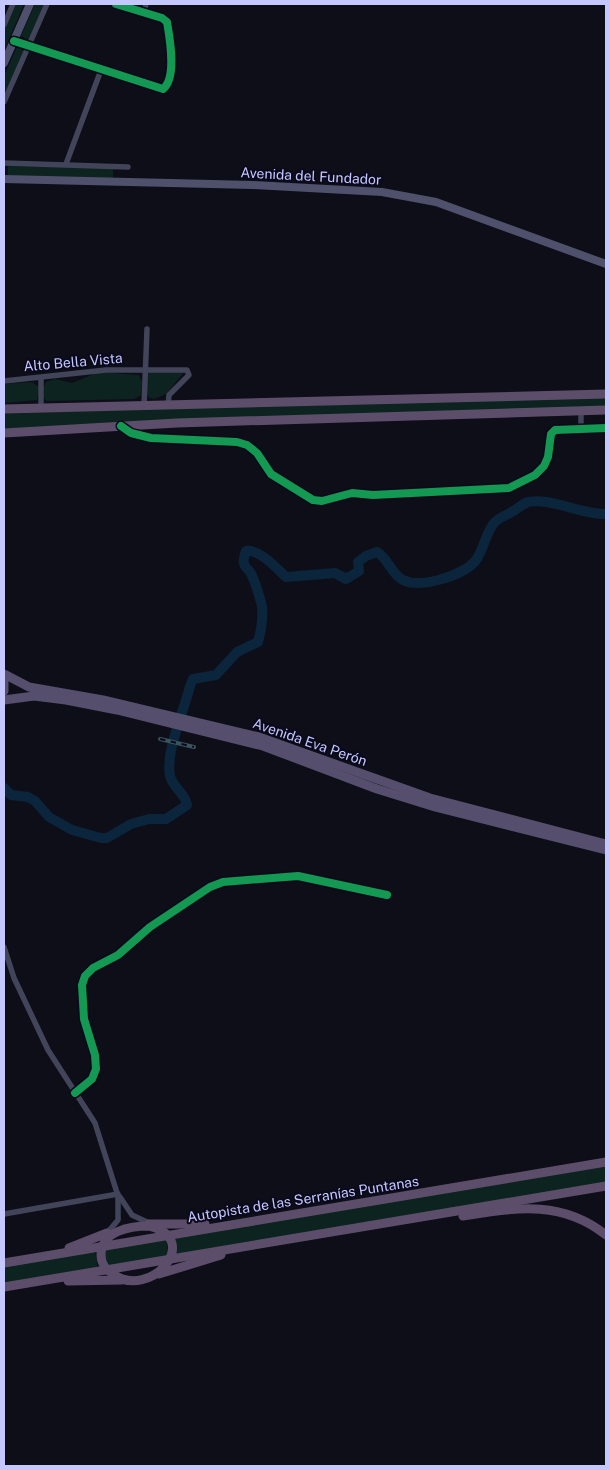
<svg xmlns="http://www.w3.org/2000/svg" width="610" height="1470" viewBox="0 0 610 1470" font-family="'Public Sans',sans-serif">
  <rect width="100%" height="100%" fill="#0e0e18"/>
  <g fill="#0d2320">
    <polygon points="16,4 24,4 4,51 4,31"/>
    <polygon points="35,4 45,4 29,40 21,36"/>
    <polygon points="17,47 25,51 4,97 4,76"/>
    <polygon points="8,166 113,168 113,179 8,177"/>
    <polygon points="99,372 139,375 142,382 141,395 134,399 47,401 44,398 43,388 46,382 55,379 72,383"/>
    <polygon points="148,372 184,372 166,394 154,399 148,397 146,388"/>
    <polygon points="32,382 39,387 37,400 4,403 4,384"/>
    <polygon points="606,397 606,407 4,430 4,412"/>
    <polygon points="606,1166 606,1183 174,1256 172,1237"/>
    <polygon points="166,1239 169,1257 109,1267 104,1259 105,1249"/>
    <polygon points="95,1251 98,1269 4,1284 4,1266"/>
  </g>
  <g fill="none" stroke-linecap="round" stroke-linejoin="round">
    <path stroke="#0a253c" stroke-width="10" d="M 4,788 L 11,795 L 28,797 L 35,801 L 49,817 L 72,830 L 101,838 L 107,838 L 131,824 L 149,819 L 166,819 L 187,805 C 185,793 173,788 170,776 C 165,752 184,711 190,686 L 193,679 L 216,675 L 237,652 L 258,642 C 261,631 263,619 262,607 C 262,604 255,582 253,578 C 249,566 239,568 246,551 C 260,549 276,568 286,577 L 335,573 L 346,579 L 359,571 L 358,562 L 366,556 L 377,552 C 388,558 391,574 403,580 C 421,589 465,575 476,560 C 484,549 486,531 495,522 C 500,517 509,514 515,510 C 518,508 523,504 528,502 C 549,497 583,515 606,514"/>
    <g stroke="#424459" stroke-width="5.5">
      <polyline points="144,13 146,4"/>
      <polyline points="4,25 13,4"/>
      <path d="M 14,41 L 163,89 C 177,78 170,39 167,22 L 162,18 L 116,4"/>
      <polyline points="4,102 47,4"/>
      <polyline points="4,163 128,167"/>
      <polyline points="66,164 101,70"/>
      <polyline points="41,378 41,408"/>
      <polyline points="4,381 106,370 187,370 189,375 169,395 168,406"/>
      <polyline points="144,406 147,329"/>
      <polyline points="121,426 131,433 151,438 237,442 247,445 257,453 271,474 313,500 322,501 352,493 373,495 509,488 535,475 544,466 548,457 551,434 555,430 606,428"/>
      <polyline points="581,429 581,410"/>
      <polyline points="4,947 14,978 48,1050 95,1123 118,1196 118,1220 107,1233"/>
      <polyline points="75,1093 92,1079 96,1069 95,1055 84,1019 82,985 85,976 93,968 118,955 150,927 210,887 223,882 298,876 387,895"/>
      <polyline points="120,1197 132,1215 149,1223"/>
      <polyline points="4,1214 118,1194"/>
    </g>
    <g stroke="#4f516c" stroke-width="8">
      <polyline points="4,63 30,4"/>
      <polyline points="4,179 253,185 382,192 436,202 606,264"/>
    </g>
    <g stroke="#554e6c" stroke-width="9">
      <polyline points="4,674 29,687 103,700 259,737 430,798 606,844"/>
      <polyline points="4,682 4,691"/>
      <polyline points="4,700 34,696 66,700 117,710 263,746 377,789 435,807 606,850"/>
    </g>
    <g stroke="#5c4e6b" stroke-width="9">
      <polyline points="4,409 606,394"/>
      <polyline points="4,433 177,423 606,410"/>
      <path d="M 463,1216 C 515,1208 561,1199 606,1235"/>
      <polyline points="149,1224 205,1224"/>
      <path d="M 149,1226 C 204,1239 150,1301 113,1274 C 106,1270 101,1263 101,1255 C 101,1231 130,1226 149,1226 Z"/>
      <polyline points="69,1248 107,1233 109,1236"/>
      <polyline points="4,1263 606,1162"/>
      <polyline points="159,1274 221,1255"/>
      <polyline points="68,1281 122,1280"/>
      <polyline points="4,1287 606,1186"/>
    </g>
    <g stroke="#3a545f" stroke-width="4">
      <polyline id="rail" points="160,739 194,747"/>
    </g>
    <use href="#rail" stroke="#0b0a1c" stroke-width="2" stroke-dasharray="5.5" stroke-linecap="butt"/>
    <g stroke="#0b0a1c" stroke-width="11">
      <g id="cycleway">
        <path d="M 14,41 L 163,89 C 177,78 170,39 167,22 L 162,18 L 116,4"/>
        <polyline points="121,426 131,433 151,438 237,442 247,445 257,453 271,474 313,500 322,501 352,493 373,495 509,488 535,475 544,466 548,457 551,434 555,430 606,428"/>
        <polyline points="75,1093 92,1079 96,1069 95,1055 84,1019 82,985 85,976 93,968 118,955 150,927 210,887 223,882 298,876 387,895"/>
      </g>
    </g>
    <use href="#cycleway" stroke="#139951" stroke-width="8"/>
  </g>
  <g text-anchor="middle" dominant-baseline="central" stroke-width="4" stroke-linejoin="round" paint-order="stroke">
    <g font-size="14" fill="#c5c7ff" stroke="#0b0a1c">
      <text transform="translate(311 176) rotate(3)">Avenida del Fundador</text>
      <text transform="translate(73 362) rotate(-5)">Alto Bella Vista</text>
      <text transform="translate(310 742) rotate(19)">Avenida Eva Perón</text>
      <text transform="translate(303 1199) rotate(-9)">Autopista de las Serranías Puntanas</text>
    </g>
  </g>
  <rect width="610" height="1470" fill="none" stroke="#c5c7ff" stroke-width="10"/>
</svg>
